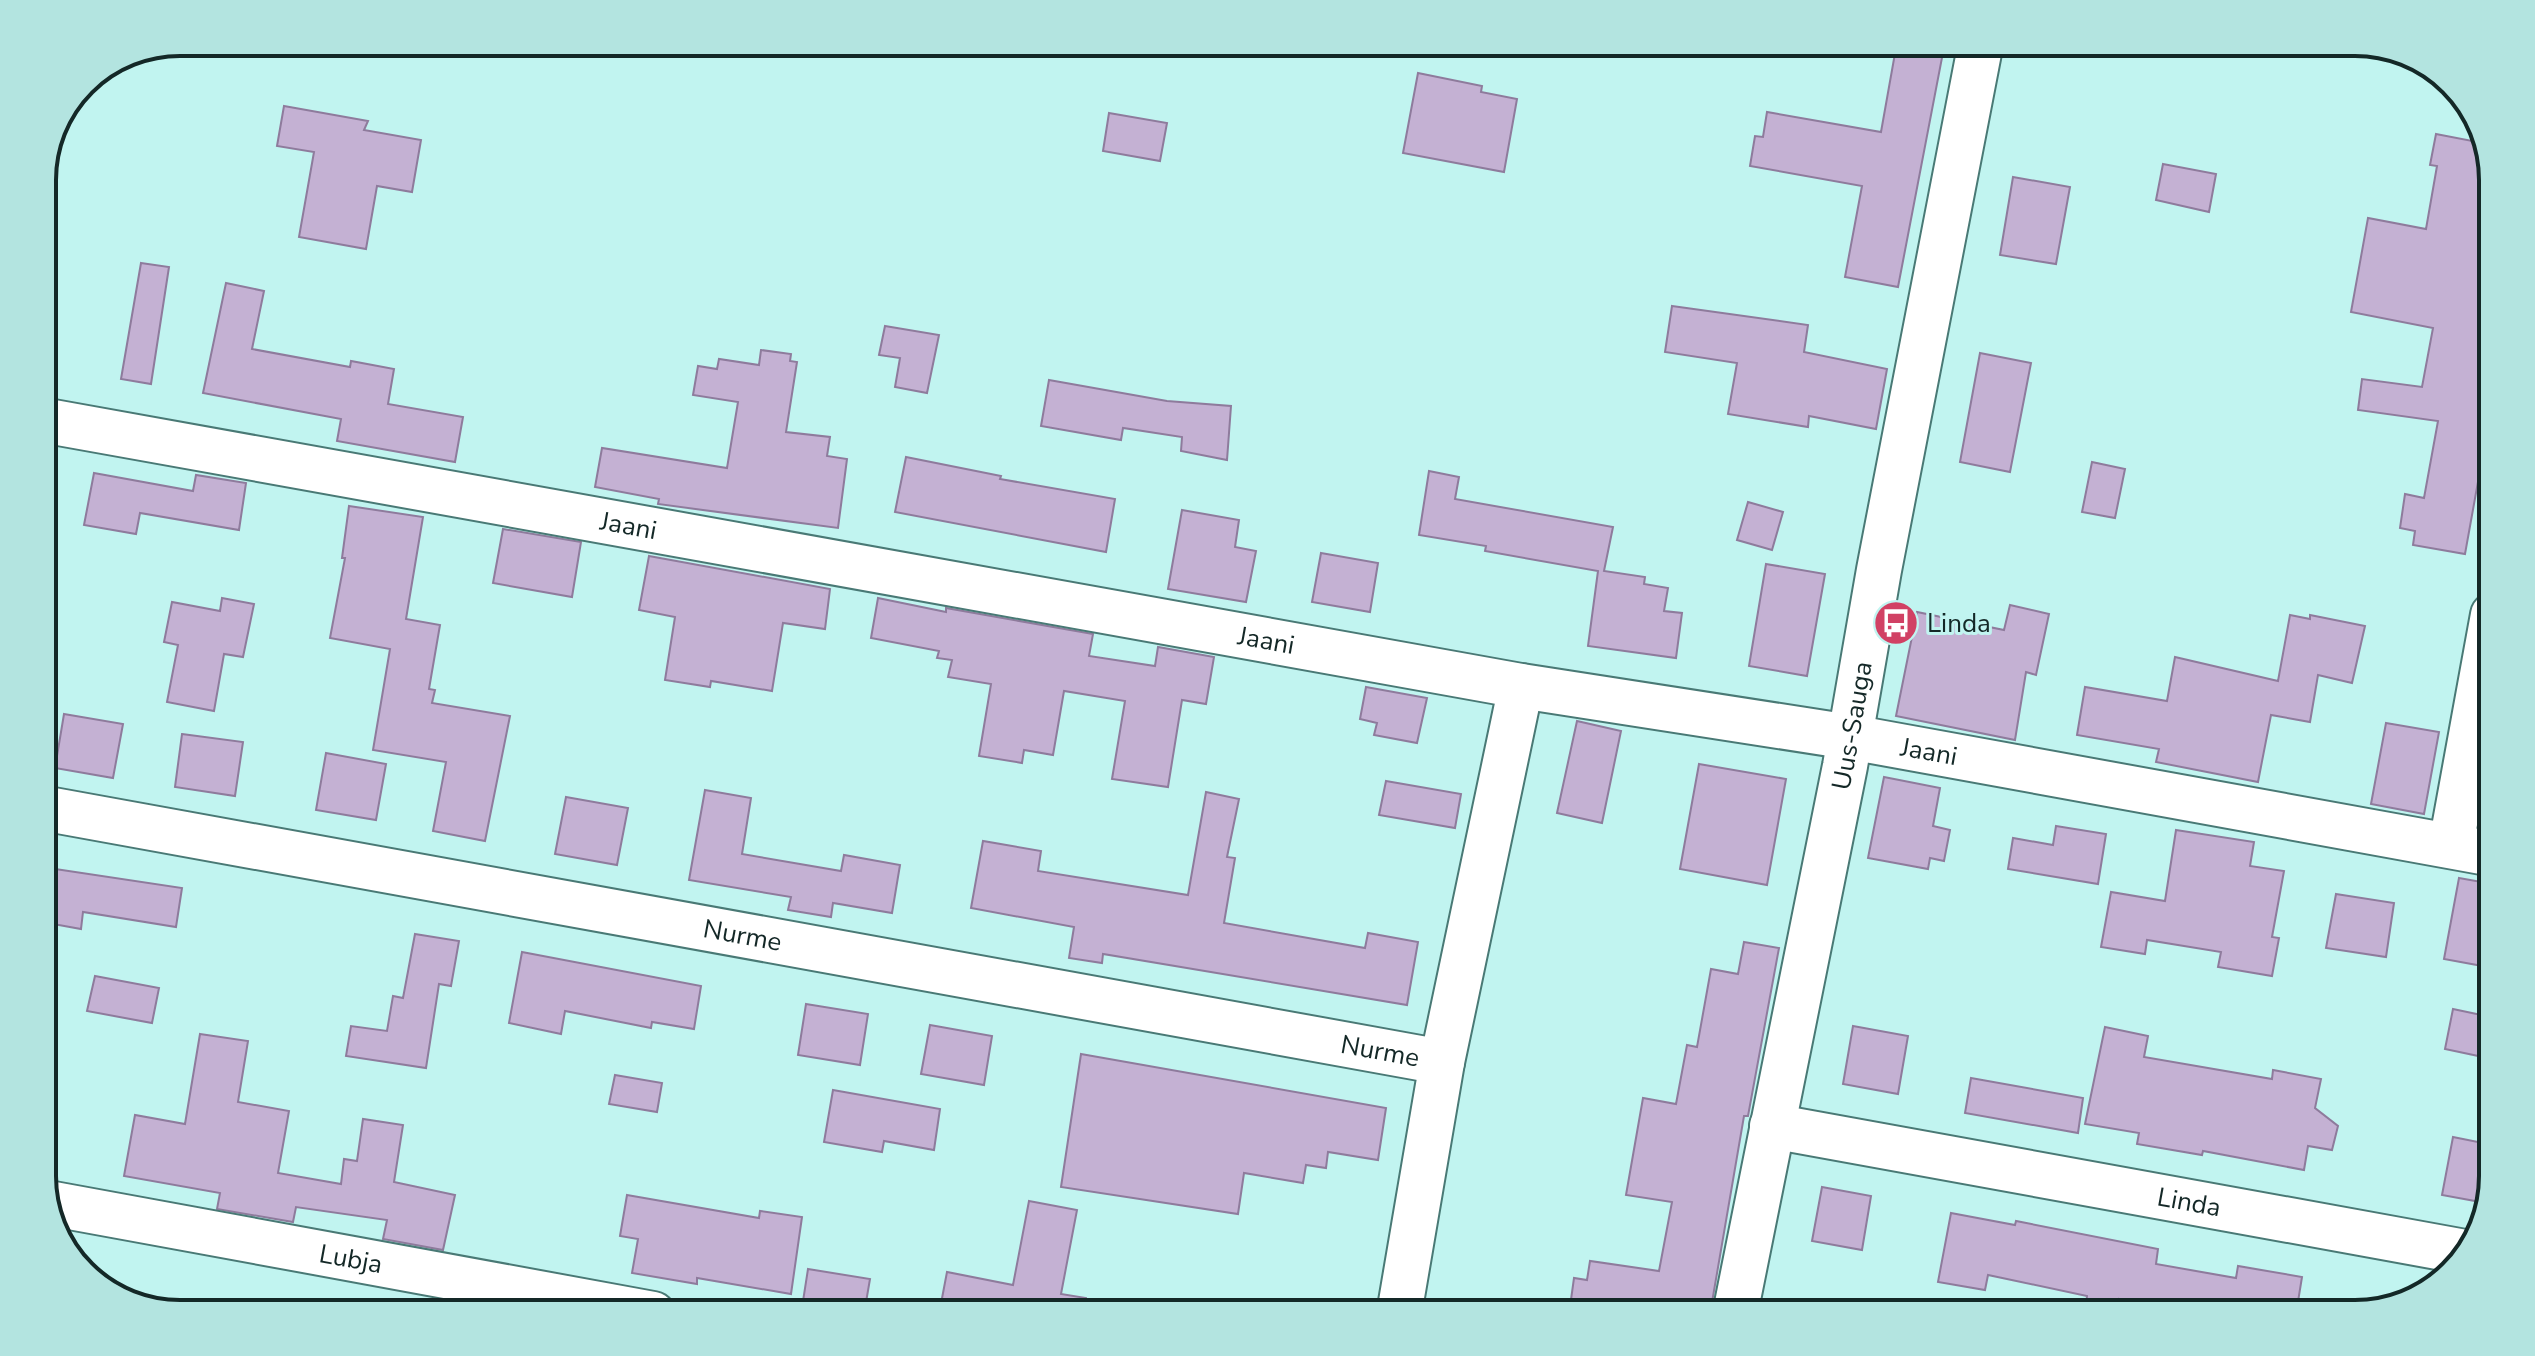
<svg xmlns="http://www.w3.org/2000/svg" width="2535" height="1356" viewBox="0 0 2535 1356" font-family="'Nunito Sans',sans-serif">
  <rect width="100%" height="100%" fill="#c1f4f0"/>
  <g fill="#c4b1d3" stroke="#8e7b9c" stroke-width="2">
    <polygon points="1897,42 1945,42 1898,287 1845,277 1862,186 1750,166 1755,136 1763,137 1767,112 1881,132"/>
    <polygon points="1418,73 1482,86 1481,92 1517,99 1504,172 1403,153"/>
    <polygon points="284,106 368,121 364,130 421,140 412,192 377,186 366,249 299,237 314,152 277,146"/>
    <polygon points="1109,113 1167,123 1160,161 1103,151"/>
    <polygon points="2436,134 2483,143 2493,172 2493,423 2486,455 2483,454 2465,554 2413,545 2415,531 2400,528 2405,494 2424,498 2438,421 2358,410 2362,379 2422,387 2433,328 2351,312 2368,218 2426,229 2437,166 2430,165"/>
    <polygon points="2163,164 2216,174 2209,212 2156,200"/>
    <polygon points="2013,177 2070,187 2056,264 2000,255"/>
    <polygon points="141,263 169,267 151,384 121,379"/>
    <polygon points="226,283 264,291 252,349 350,367 351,361 394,369 388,404 463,417 455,462 337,441 341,419 203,393"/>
    <polygon points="1672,306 1808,325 1804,352 1887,369 1876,429 1809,416 1808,427 1728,414 1737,363 1665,352"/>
    <polygon points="885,326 939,335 927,393 895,387 900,358 879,355"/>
    <polygon points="761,350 791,354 790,361 797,362 786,432 830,437 827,456 847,459 838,528 658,504 659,499 595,487 602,448 727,468 738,402 693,395 698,366 717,369 719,359 759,365"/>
    <polygon points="1980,353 2031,363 2010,472 1960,462"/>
    <polygon points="1049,380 1167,401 1231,406 1227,460 1181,451 1182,437 1123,428 1121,440 1041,426"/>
    <polygon points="906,457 1001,476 1000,479 1115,499 1106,552 895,512"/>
    <polygon points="2092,462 2125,469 2115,518 2082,512"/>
    <polygon points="1429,471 1459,477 1455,499 1613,527 1604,571 1645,577 1644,584 1668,588 1664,611 1682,613 1676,658 1588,646 1598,571 1485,551 1486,546 1419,535"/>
    <polygon points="94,473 193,491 196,475 246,483 239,530 140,513 136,534 84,525"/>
    <polygon points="1748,502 1783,512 1772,550 1737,540"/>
    <polygon points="349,506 423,517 406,619 440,625 429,689 435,690 432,703 510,716 485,841 433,831 446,762 373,750 390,649 330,638 345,558 342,558"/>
    <polygon points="1182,510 1239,520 1235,547 1256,551 1246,602 1168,589"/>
    <polygon points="503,529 581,542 572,597 493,583"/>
    <polygon points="1321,553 1378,563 1370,612 1312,602"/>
    <polygon points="649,556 830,589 825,629 783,623 772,691 711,681 710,687 665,680 675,617 639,610"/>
    <polygon points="1766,564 1825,574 1807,676 1749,666"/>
    <polygon points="222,598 254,604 243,657 224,654 214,711 167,702 178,645 164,642 172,602 220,611"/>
    <polygon points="878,598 946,612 946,608 1093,634 1089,656 1155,666 1158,647 1214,657 1206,704 1182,700 1168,787 1112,779 1125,701 1064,691 1053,755 1024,750 1022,763 979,756 991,684 948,677 952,660 937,658 939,651 871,638"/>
    <polygon points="2010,605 2049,614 2036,675 2026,672 2015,740 1896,716 1917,612 2004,630"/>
    <polygon points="2290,615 2310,619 2310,615 2365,626 2352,683 2318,675 2310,722 2271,715 2258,782 2156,762 2159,749 2077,735 2085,687 2167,701 2175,657 2278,681"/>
    <polygon points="1366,687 1427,698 1417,743 1374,735 1377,723 1360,719"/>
    <polygon points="64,714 123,724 113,778 55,768"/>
    <polygon points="1577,721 1621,731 1602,823 1557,813"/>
    <polygon points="2386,723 2439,732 2424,814 2371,804"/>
    <polygon points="182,734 243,742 235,796 175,787"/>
    <polygon points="326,753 386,764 376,820 316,810"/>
    <polygon points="1699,764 1786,779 1767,885 1680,869"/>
    <polygon points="1884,777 1940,788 1933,826 1950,830 1944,861 1930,858 1928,869 1868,858"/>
    <polygon points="1386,781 1461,794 1455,828 1379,815"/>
    <polygon points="705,790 751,798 742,854 841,871 844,855 900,865 892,913 833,903 831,917 788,910 791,897 689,880"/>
    <polygon points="1206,792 1239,799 1227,857 1235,858 1224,923 1365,948 1368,933 1418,942 1407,1005 1103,954 1102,963 1069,958 1074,927 971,908 983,841 1041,851 1038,871 1188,895"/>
    <polygon points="566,797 628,808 617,865 555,854"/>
    <polygon points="2056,826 2106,834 2098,884 2008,869 2013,838 2053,845"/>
    <polygon points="2176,830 2254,842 2250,866 2284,871 2272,937 2279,938 2272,976 2218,967 2221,952 2147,940 2145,954 2101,947 2111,892 2165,901"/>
    <polygon points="42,867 182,888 176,927 83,912 81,929 42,922"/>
    <polygon points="2459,878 2493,884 2493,938 2488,967 2444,959"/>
    <polygon points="2336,894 2394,903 2386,957 2326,948"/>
    <polygon points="415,934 459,941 451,986 439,984 426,1068 346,1056 351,1026 387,1031 393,996 403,998"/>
    <polygon points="1744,942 1779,948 1748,1116 1744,1116 1710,1314 1569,1314 1574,1278 1587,1280 1590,1261 1659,1271 1672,1202 1626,1195 1643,1098 1676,1104 1687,1045 1697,1047 1711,969 1738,974"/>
    <polygon points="522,952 701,986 694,1029 652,1022 651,1028 565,1011 561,1034 509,1023"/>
    <polygon points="95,976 159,988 152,1023 87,1011"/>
    <polygon points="806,1004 868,1014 860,1065 798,1055"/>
    <polygon points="2453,1009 2491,1017 2483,1057 2445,1049"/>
    <polygon points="930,1025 992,1036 984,1085 921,1074"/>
    <polygon points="1853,1026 1908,1036 1898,1094 1843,1084"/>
    <polygon points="2105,1027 2148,1036 2144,1057 2272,1079 2273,1070 2321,1079 2315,1108 2338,1126 2332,1150 2308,1146 2304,1170 2203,1151 2202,1155 2137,1144 2139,1133 2085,1124"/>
    <polygon points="200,1034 248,1041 238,1102 289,1111 278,1173 341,1184 344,1159 357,1161 363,1119 403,1125 394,1182 455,1195 443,1250 383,1239 387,1220 296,1207 293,1222 217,1209 220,1193 124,1176 135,1115 185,1124"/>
    <polygon points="1081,1054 1386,1108 1378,1160 1328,1152 1326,1168 1306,1165 1303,1183 1244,1173 1238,1214 1061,1187"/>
    <polygon points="615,1075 662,1083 657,1112 609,1104"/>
    <polygon points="1971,1078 2083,1098 2078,1133 1965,1113"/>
    <polygon points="833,1090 940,1109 934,1150 884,1141 882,1152 824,1142"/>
    <polygon points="2453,1137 2493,1145 2493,1176 2486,1203 2442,1195"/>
    <polygon points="1822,1187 1871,1196 1862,1250 1812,1241"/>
    <polygon points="627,1195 759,1218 760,1211 802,1217 791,1294 697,1278 697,1284 632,1273 638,1239 620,1236"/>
    <polygon points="1029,1201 1077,1210 1061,1294 1086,1298 1085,1314 939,1314 947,1272 1013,1285"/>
    <polygon points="1951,1213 2015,1225 2016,1221 2158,1249 2156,1264 2236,1278 2238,1266 2302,1277 2296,1314 2261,1314 2228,1308 2227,1314 2207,1314 2119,1299 2117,1311 2086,1306 2087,1296 1988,1275 1985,1290 1938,1282"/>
    <polygon points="808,1269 870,1279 864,1314 801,1314"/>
  </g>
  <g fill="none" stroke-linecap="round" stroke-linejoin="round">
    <g stroke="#497975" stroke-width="48">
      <g id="minor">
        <path id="s1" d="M 42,420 L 1521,686 L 1850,737 L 2493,854"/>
        <path id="s2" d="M 42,808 L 1442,1062"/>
        <polyline points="2451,845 2493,615"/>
        <path id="s3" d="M 1772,1126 L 2465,1252"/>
        <path id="s4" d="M 48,1203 L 653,1314"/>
        <polyline points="1399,1314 1442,1062 1521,686"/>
        <path id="s5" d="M 1735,1314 L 1845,766 L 1879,570 L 1981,42"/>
      </g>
    </g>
    <use href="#minor" stroke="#fff" stroke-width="44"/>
  </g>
  <defs>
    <g id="bus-disc" transform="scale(2.3)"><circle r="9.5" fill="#d14164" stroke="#c1f4f0"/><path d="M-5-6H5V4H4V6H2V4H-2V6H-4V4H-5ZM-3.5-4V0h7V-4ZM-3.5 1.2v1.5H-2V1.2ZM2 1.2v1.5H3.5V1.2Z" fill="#fff"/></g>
  </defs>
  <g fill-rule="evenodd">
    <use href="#bus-disc" x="1896" y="623"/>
  </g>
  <g text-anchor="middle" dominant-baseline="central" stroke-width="6" stroke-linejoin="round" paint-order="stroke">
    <g font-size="26" fill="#142827" stroke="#c1f4f0">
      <text stroke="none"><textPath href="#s1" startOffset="596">Jaani</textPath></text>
      <text stroke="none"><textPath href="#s1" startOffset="1244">Jaani</textPath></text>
      <text stroke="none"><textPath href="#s5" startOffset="600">Uus-Sauga</textPath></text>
      <text stroke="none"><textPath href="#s1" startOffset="1916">Jaani</textPath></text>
      <text stroke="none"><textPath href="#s2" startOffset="712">Nurme</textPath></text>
      <text stroke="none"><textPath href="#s2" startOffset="1360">Nurme</textPath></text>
      <text stroke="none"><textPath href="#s3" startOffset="424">Linda</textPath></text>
      <text stroke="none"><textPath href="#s4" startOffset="308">Lubja</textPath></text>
    </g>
    <g font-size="26" fill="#142827" stroke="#c1f4f0" text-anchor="start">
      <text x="1927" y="623">Linda</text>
    </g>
  </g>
  <path d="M0 0H2535V1356H0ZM180 56H2355A124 124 0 0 1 2479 180V1176A124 124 0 0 1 2355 1300H180A124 124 0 0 1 56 1176V180A124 124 0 0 1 180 56Z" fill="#b3e4e0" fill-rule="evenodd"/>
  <path fill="none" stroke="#142827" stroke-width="4" d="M180 56H2355A124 124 0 0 1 2479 180V1176A124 124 0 0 1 2355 1300H180A124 124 0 0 1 56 1176V180A124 124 0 0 1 180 56Z"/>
</svg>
